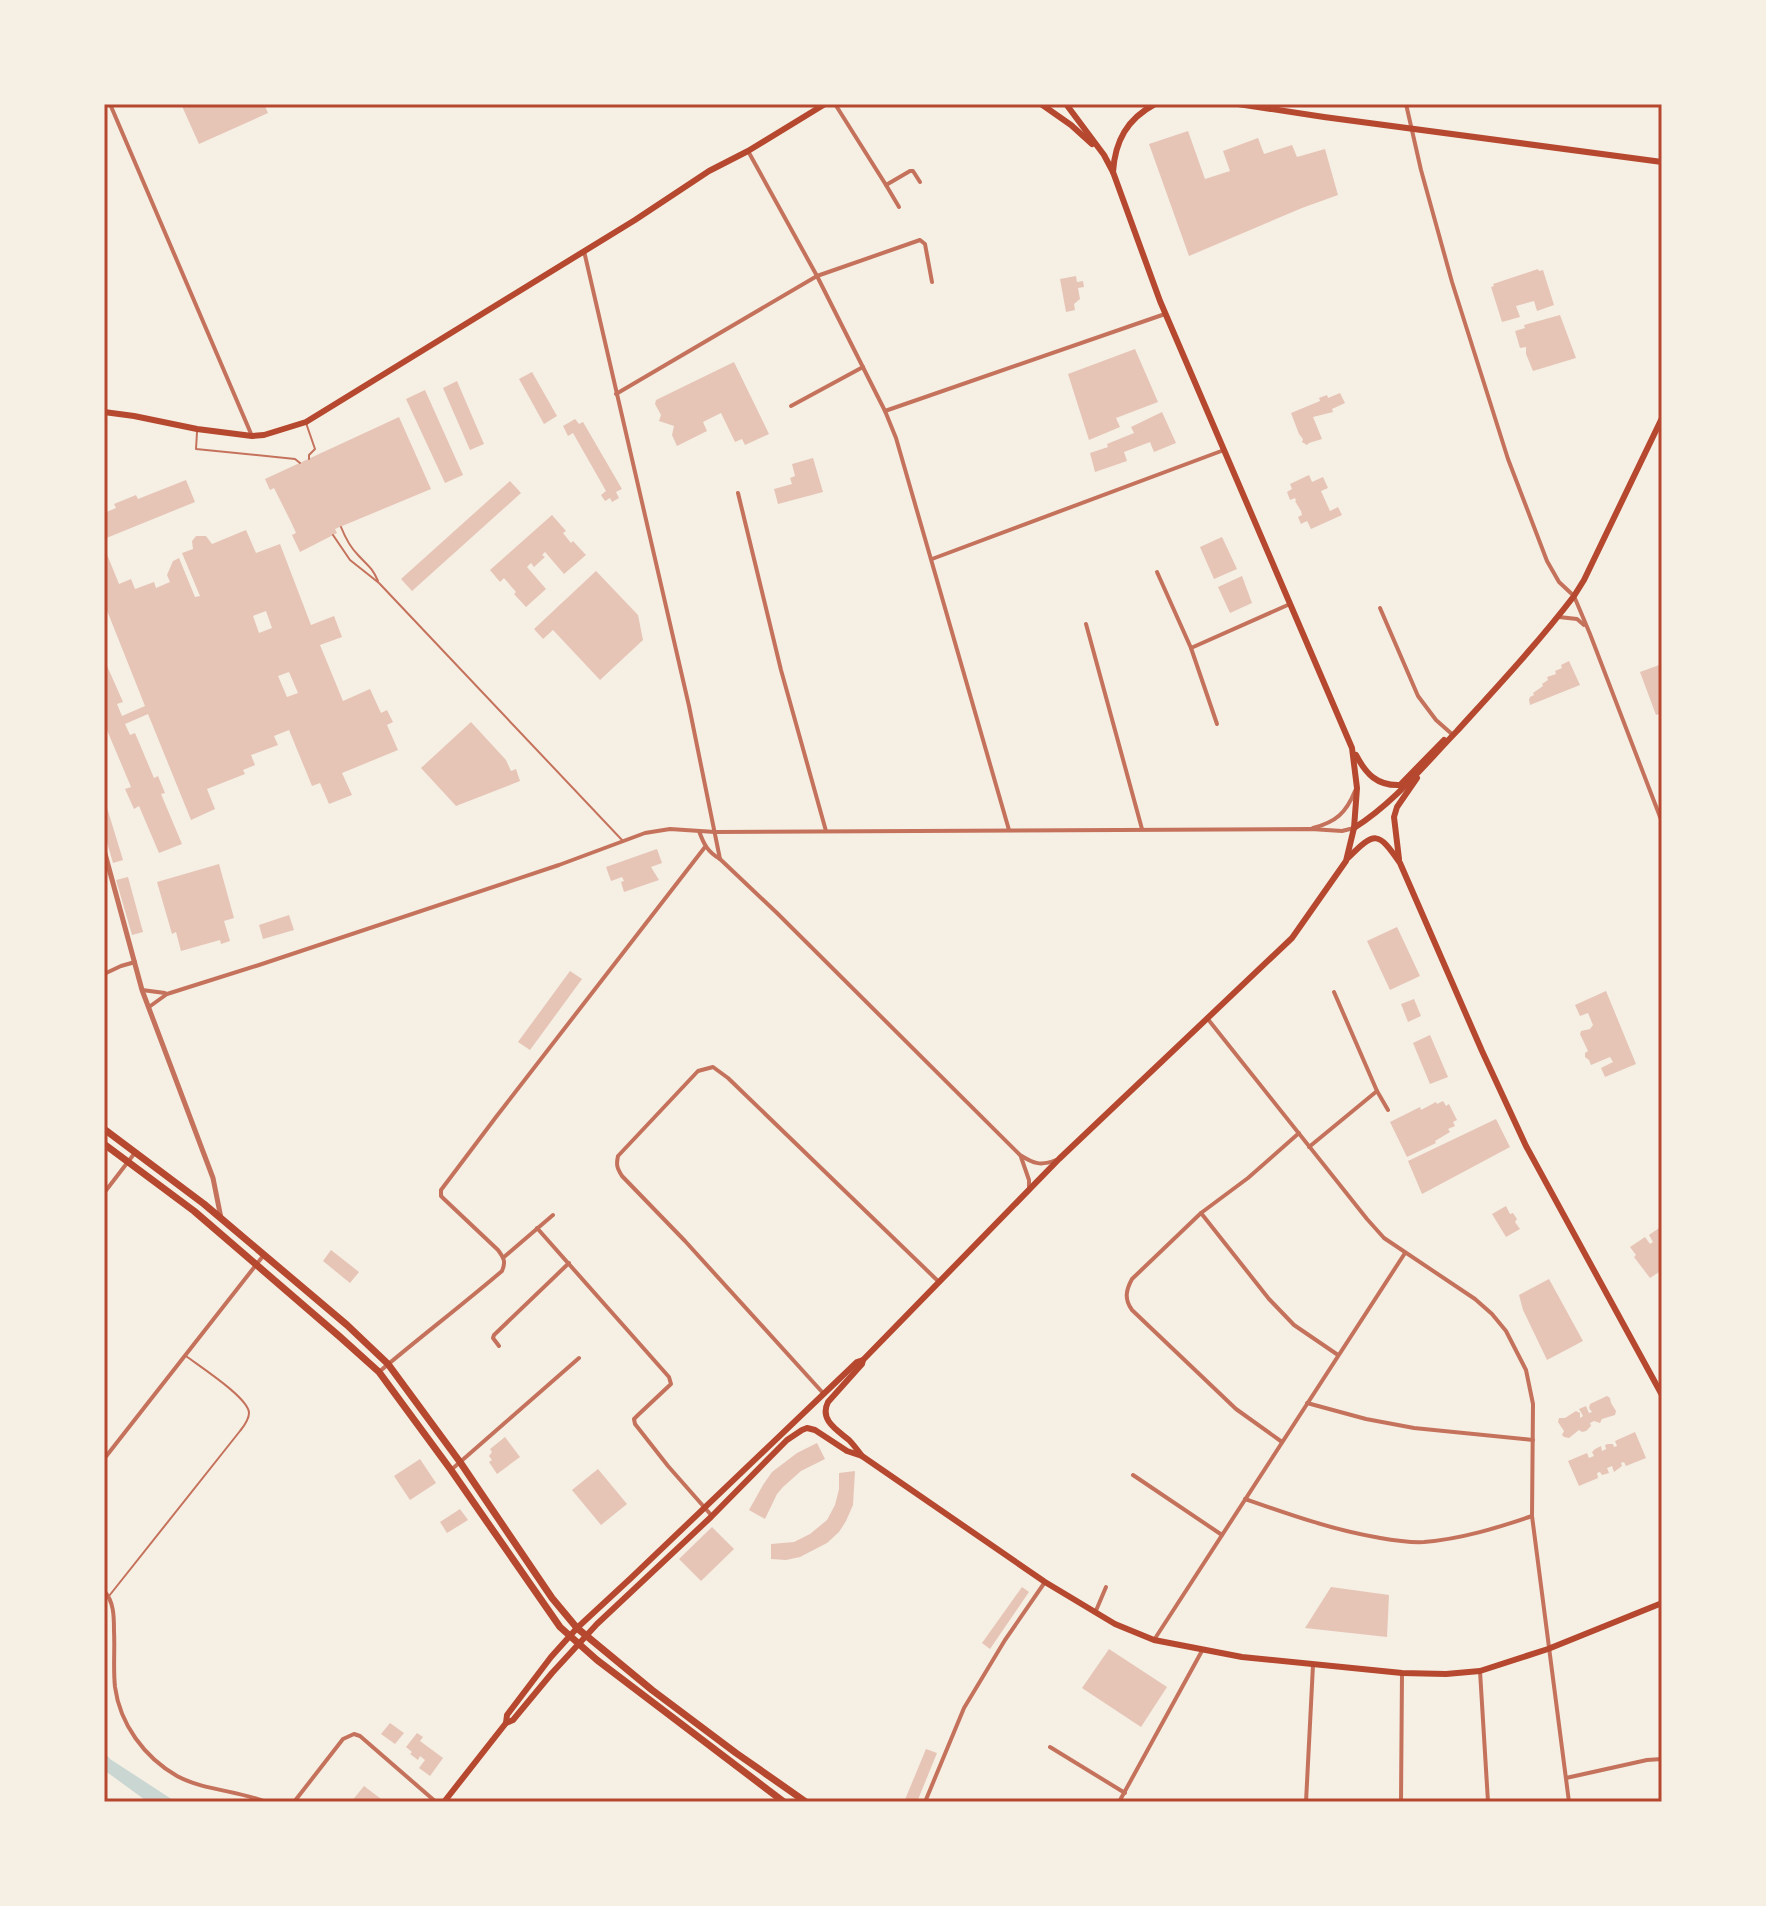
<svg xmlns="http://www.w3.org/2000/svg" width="1766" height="1906" viewBox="0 0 1766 1906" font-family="Karla,sans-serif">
  <rect width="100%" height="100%" fill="#f6efe4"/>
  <polygon fill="#c9d6d2" points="104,1752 110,1759 176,1802 148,1802 104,1770"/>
  <g fill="#e6c5b7" fill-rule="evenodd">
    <polygon points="181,104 264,104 268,113 199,144"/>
    <polygon points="1188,131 1205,179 1230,171 1223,151 1258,138 1264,154 1292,145 1297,157 1325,149 1338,195 1302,208 1189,256 1149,144"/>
    <polygon points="1538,269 1539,271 1543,270 1554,305 1537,311 1534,301 1516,306 1520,317 1502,322 1491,287 1494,286 1493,284"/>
    <polygon points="1076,276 1077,282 1083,281 1084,287 1078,288 1080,299 1074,304 1075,310 1066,312 1060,279"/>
    <polygon points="1560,315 1576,358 1533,371 1526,354 1526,347 1520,348 1515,331 1525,328 1524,325"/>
    <polygon points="1135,349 1158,402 1116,418 1120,427 1089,440 1068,374"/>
    <polygon points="734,362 769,434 745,445 742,439 735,442 721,413 703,422 707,431 677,446 672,435 674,426 659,421 661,415 655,404 656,400"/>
    <polygon points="532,372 557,416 544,424 519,379"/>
    <polygon points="457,381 484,444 470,450 443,388"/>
    <polygon points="425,390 463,475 445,483 406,399"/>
    <polygon points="1340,393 1345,403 1332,409 1333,412 1313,417 1322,439 1309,443 1307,445 1302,442 1303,439 1299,434 1291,413 1320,401 1319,398 1327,395 1328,398"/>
    <polygon points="1162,412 1176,443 1154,452 1150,442 1124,452 1127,461 1095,472 1090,453 1108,447 1107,444 1134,433 1131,427"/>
    <polygon points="399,417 431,489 335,529 337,533 300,552 292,535 296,533 292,524 274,488 270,490 265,479"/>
    <polygon points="575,419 579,424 583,422 622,489 616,492 619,498 612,502 610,498 605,501 601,495 606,491 573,433 568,436 563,426"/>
    <polygon points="813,458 823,492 778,504 774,489 792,484 790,478 795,476 792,464"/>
    <polygon points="1309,475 1312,482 1323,477 1328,488 1321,491 1330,511 1338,507 1342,515 1311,529 1307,521 1301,524 1298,517 1302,515 1301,511 1295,501 1296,501 1295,498 1290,500 1287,492 1292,489 1290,484"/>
    <polygon points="186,480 195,502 104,539 104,513 116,508 114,504 136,495 138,499"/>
    <polygon points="510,481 521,493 412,591 401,579"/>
    <polygon points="552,515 566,531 563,533 571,543 573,541 586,555 564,574 545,552 542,555 545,557 534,567 531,563 527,567 546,589 526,607 514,594 516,592 504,578 500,582 490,570"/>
    <path d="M 246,530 L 256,553 L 280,544 L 311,625 L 334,616 L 342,637 L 320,645 L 343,701 L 370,689 L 381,713 L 387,710 L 393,722 L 387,725 L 398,750 L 342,773 L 352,795 L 329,804 L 320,783 L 312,786 L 289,730 L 274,736 L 278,745 L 251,755 L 255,765 L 243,770 L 245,774 L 207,789 L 215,809 L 191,820 L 148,714 L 125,724 L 130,735 L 135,733 L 154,778 L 158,776 L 165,793 L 161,794 L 182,844 L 159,853 L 139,806 L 134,809 L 125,789 L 131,787 L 104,723 L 104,659 L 123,702 L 117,704 L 122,716 L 145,706 L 104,603 L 104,547 L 119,584 L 131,579 L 135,589 L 154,582 L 156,588 L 170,582 L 167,575 L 173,561 L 179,558 L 195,597 L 200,596 L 182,553 L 193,549 L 192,541 L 196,536 L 206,536 L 212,544 ZM 266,611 L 272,628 L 259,633 L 253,616 ZM 289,672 L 298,693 L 287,697 L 278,676 Z"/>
    <polygon points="1222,537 1237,569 1214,579 1200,547"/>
    <polygon points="596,571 638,615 643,640 600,680 553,630 543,639 534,629"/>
    <polygon points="1242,576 1252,603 1230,613 1218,587"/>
    <polygon points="1569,661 1580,685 1530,705 1529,700 1530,697 1534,695 1533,693 1543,686 1542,684 1548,680 1547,677 1556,674 1555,671 1562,668 1561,665"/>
    <polygon points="1662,664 1662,713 1656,715 1640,672"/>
    <polygon points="471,722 506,760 511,771 516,769 520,781 456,806 421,768"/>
    <polygon points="104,798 123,860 113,863 104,832"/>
    <polygon points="657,849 662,863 651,867 659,880 624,892 621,882 624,881 622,877 611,881 606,867"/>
    <polygon points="219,864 234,918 224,921 230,941 221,944 220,940 181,951 176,932 172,934 157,882"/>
    <polygon points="128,877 143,932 132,935 116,880"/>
    <polygon points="289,915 294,930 263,939 259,925"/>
    <polygon points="1397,927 1420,976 1390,990 1367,941"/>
    <polygon points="570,971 582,979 530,1050 518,1042"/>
    <polygon points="1606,991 1636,1064 1605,1077 1601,1068 1613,1062 1610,1057 1591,1065 1589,1060 1585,1057 1585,1053 1588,1051 1580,1034 1581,1031 1590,1029 1593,1025 1588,1013 1580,1016 1575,1005"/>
    <polygon points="1414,999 1421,1016 1408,1022 1401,1004"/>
    <polygon points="1430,1035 1448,1077 1430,1084 1413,1043"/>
    <polygon points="1443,1101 1446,1106 1449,1104 1457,1120 1453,1122 1455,1126 1448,1129 1450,1132 1435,1141 1436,1143 1407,1157 1390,1122 1420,1107 1421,1110 1436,1102 1437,1104"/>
    <polygon points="1496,1119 1510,1147 1422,1194 1408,1161"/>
    <polygon points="1506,1206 1510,1214 1513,1213 1517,1219 1515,1222 1520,1229 1506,1237 1492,1214"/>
    <polygon points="1662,1226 1662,1270 1650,1278 1634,1257 1636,1255 1630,1247 1645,1237 1650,1244 1653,1242 1649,1235"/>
    <polygon points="331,1250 359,1272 350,1283 323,1261"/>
    <polygon points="1549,1279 1583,1341 1547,1360 1523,1310 1519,1295"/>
    <polygon points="1607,1396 1610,1398 1611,1403 1616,1411 1615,1415 1602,1419 1600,1423 1594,1421 1590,1423 1591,1426 1586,1431 1582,1432 1579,1430 1569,1438 1564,1437 1562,1435 1564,1431 1558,1422 1559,1418 1565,1418 1576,1411 1580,1413 1580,1418 1583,1416 1579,1409 1586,1406 1589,1413 1592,1412 1589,1408 1590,1404"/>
    <polygon points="1635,1432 1646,1458 1626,1466 1624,1462 1621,1463 1622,1466 1614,1472 1612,1466 1607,1468 1609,1473 1602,1475 1600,1472 1597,1473 1598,1478 1579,1486 1568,1461 1587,1453 1589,1458 1594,1456 1592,1452 1595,1449 1601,1446 1602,1451 1606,1449 1605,1445 1608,1444 1613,1444 1614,1447 1617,1446 1615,1441"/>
    <polygon points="505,1437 520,1457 497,1474 489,1462 492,1460 489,1456 492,1452 490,1449"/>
    <polygon points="817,1443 825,1459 801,1471 783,1487 777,1494 765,1519 749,1510 763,1485 772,1472 797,1453"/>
    <polygon points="420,1459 436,1483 410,1500 394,1476"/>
    <polygon points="598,1469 627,1504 601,1525 572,1490"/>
    <polygon points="855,1471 853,1505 846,1521 839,1532 827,1543 800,1557 786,1560 771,1559 771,1544 794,1542 810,1534 827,1520 835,1505 839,1489 839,1473"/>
    <polygon points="460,1509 468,1520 447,1533 440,1522"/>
    <polygon points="712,1527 734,1549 701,1581 679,1559"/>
    <polygon points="1022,1587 1029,1592 990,1649 982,1643"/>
    <polygon points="1331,1587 1389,1595 1387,1637 1305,1628"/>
    <polygon points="1109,1649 1167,1687 1141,1727 1082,1688"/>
    <polygon points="390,1723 404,1733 395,1744 381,1734"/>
    <polygon points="417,1733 423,1737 420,1741 443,1758 430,1776 419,1768 425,1760 420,1756 418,1760 410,1754 412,1752 406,1747"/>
    <polygon points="926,1749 937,1753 917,1802 904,1802"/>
    <polygon points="364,1786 385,1802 351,1802"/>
  </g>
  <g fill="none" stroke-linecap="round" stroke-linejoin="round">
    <g stroke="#c5725c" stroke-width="2">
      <polyline points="306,423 315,449 309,455 309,459"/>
      <polyline points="197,432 196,449 295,459 300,463"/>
      <path d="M 341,527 C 345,537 350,547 358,555 C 367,565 372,567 378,581"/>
      <polyline points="333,535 350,560 379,583 622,840"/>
      <path d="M 109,1596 L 240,1431 C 244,1426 249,1420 249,1413 C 249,1398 199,1366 186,1356"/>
    </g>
    <g stroke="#c5725c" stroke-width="4">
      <polyline points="110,104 252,436"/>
      <polyline points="835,104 886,185 910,171 913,171 920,182"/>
      <polyline points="1406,104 1421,170 1452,282 1508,459 1547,561 1559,582 1574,596 1590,634 1662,822"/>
      <polyline points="748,151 817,276 885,411 896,438 1009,830"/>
      <polyline points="886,185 899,207"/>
      <polyline points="584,251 689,706 720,859"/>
      <polyline points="616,394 817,276 920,240 925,244 932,282"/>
      <polyline points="791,406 863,367"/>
      <polyline points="885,411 1165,314"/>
      <polyline points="738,493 781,670 826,831"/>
      <polyline points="932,559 1224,450"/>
      <polyline points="1157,572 1191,648 1217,724"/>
      <polyline points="1380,608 1418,696 1436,720 1453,735"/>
      <polyline points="1559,617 1577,619 1584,625"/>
      <polyline points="1086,624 1142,829"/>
      <polyline points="1191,648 1290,604"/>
      <path d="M 1313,828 C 1336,822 1346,813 1355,791"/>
      <path d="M 699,831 C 704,845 708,852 720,859 L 777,913 L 1020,1155 C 1034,1164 1041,1166 1056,1160"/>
      <polyline points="104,974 121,966 135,962"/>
      <polyline points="142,990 165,993"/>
      <polyline points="1334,992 1377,1091 1388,1110"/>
      <polyline points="149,1007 167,994 259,965 559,865 645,833 670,829 715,832 1311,829 1342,831 1354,828"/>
      <polyline points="1207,1018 1367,1219 1384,1238 1475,1299 1492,1314 1506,1331 1526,1370 1533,1404 1532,1516 1569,1802"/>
      <polyline points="1309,1147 1377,1091"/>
      <polyline points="1021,1157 1029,1180 1029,1189"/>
      <polyline points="104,1193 134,1154"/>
      <polyline points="1201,1213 1269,1299 1294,1325 1338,1355"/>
      <polyline points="537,1228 669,1377 671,1384 638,1415 634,1419 635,1424 668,1466 712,1516"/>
      <polyline points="504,1257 553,1215"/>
      <polyline points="499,1346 493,1338 494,1335 569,1263"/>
      <path d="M 379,1372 C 419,1338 461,1306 502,1271 C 506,1262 504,1258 498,1250 L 444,1199 L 441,1196 L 441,1190 L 496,1117 L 705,847"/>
      <path d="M 823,1393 L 685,1241 L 622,1176 C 617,1168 616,1165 618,1156 L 698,1071 L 713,1067 L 728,1078 L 939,1282"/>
      <polyline points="1307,1403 1366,1419 1414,1428 1533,1440"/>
      <path d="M 1282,1442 L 1236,1409 L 1132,1310 C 1124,1299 1126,1290 1132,1279 L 1201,1213 L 1248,1178 L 1299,1133"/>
      <polyline points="104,1459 263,1256"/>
      <polyline points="451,1470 579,1358"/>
      <polyline points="1133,1475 1222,1535"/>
      <path d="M 1245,1499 C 1288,1514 1330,1529 1375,1537 C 1392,1540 1407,1543 1424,1542 C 1461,1539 1497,1528 1532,1516"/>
      <path d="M 104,1591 C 114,1601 114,1617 114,1631 C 115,1650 113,1669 115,1687 C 120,1724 144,1757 177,1776 C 205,1791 237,1790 266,1802"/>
      <polyline points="1095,1613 1106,1587"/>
      <polyline points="1154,1640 1405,1253"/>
      <polyline points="1480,1671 1488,1802"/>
      <polyline points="1050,1747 1125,1793"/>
      <polyline points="1566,1778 1647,1760 1662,1759"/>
      <polyline points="294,1802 343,1739 354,1734 360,1736 436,1802"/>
      <polyline points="925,1802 964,1708 1005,1640 1045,1582"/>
      <polyline points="1119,1802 1203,1649"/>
      <polyline points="1306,1802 1313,1665"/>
      <polyline points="1401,1802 1402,1673"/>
    </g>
    <polyline stroke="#c5725c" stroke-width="5" points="104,850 142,990 213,1178 221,1218"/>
    <g stroke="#b5482f" stroke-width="6">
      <polyline points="1041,104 1071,125 1092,144"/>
      <polyline points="1238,104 1324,117 1662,162"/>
      <path d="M 1113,172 C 1115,141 1127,119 1155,104"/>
      <polyline points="104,412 134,416 197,429 252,436 264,435 306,422 635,220 709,171 748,151 825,104"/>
      <path d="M 1356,755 C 1366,774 1377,786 1400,785 L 1444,740"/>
      <path d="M 1354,828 C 1395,802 1424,765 1457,731 C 1497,687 1538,643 1574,596 L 1584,580 L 1662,418"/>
      <path d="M 1348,858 C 1375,831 1378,831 1400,863 L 1482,1051 L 1526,1146 L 1662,1395"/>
      <polyline points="1399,859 1394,817 1397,807 1417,778"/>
      <path d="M 862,1456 C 858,1451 854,1445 849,1440 C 837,1430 819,1420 828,1402 L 862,1364 L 863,1360 L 1059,1159 L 1292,938 L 1346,861 L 1354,828 L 1357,788 L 1352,748 L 1160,301 L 1113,172 L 1104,155 L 1066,104"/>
      <polyline points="506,1723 507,1715 551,1657 577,1628 631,1578 857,1362 863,1360"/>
      <polyline points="444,1802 506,1723 513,1720 552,1673 597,1624 711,1517 787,1440 802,1430 807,1428 815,1430 847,1451 862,1456 1045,1582 1115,1624 1154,1640 1242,1657 1402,1673 1446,1674 1480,1671 1548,1649 1662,1603"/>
    </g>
    <g stroke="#b5482f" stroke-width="7">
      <polyline points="104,1129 204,1204 347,1325 388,1364 460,1462 552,1598 577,1628 652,1690 736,1753 806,1802"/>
      <polyline points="104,1144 194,1211 339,1336 379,1372 451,1470 560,1627 597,1660 784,1802"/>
    </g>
  </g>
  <rect width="1766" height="1906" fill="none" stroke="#f6efe4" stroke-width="212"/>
  <rect x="106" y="106" width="1554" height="1694" fill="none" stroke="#b5482f" stroke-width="3"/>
</svg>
